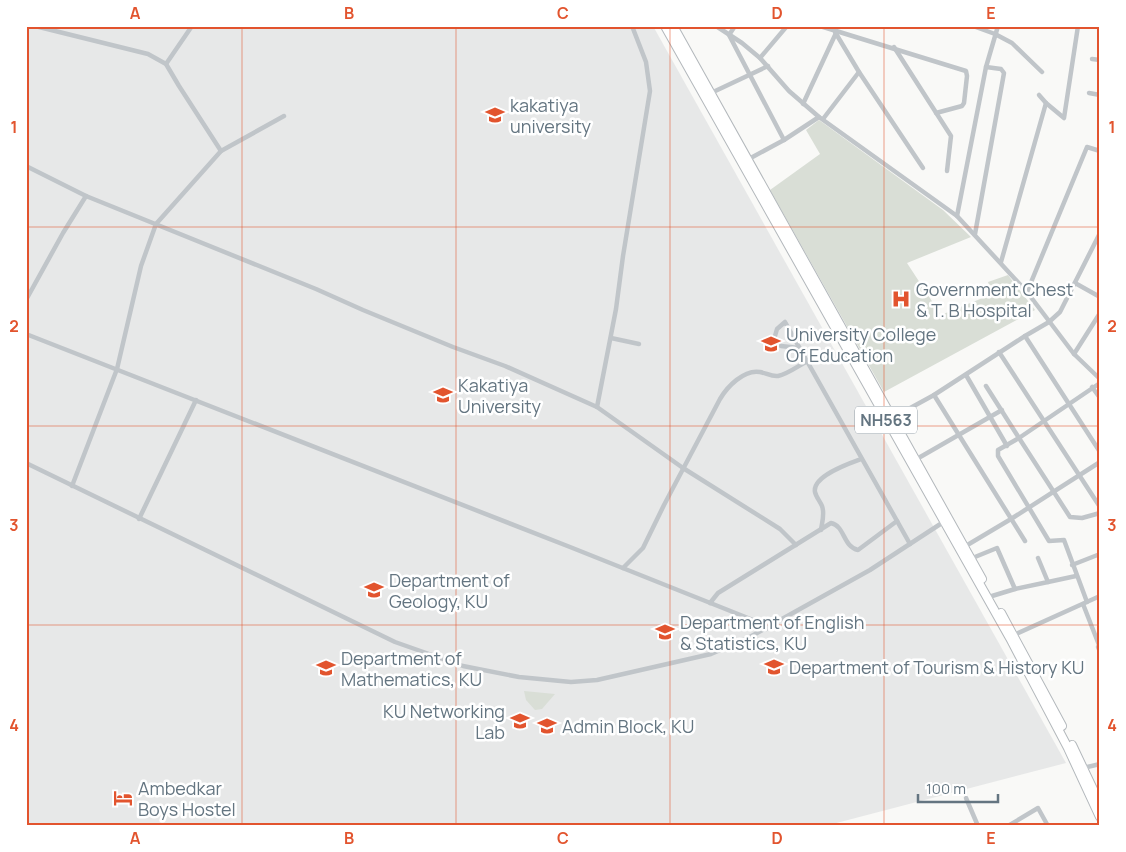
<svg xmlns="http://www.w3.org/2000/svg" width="1126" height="852" viewBox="0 0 1126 852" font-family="Manrope,sans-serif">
  <rect width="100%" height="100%" fill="#f9f9f7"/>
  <polygon fill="#e7e8e8" points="26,26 653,26 1066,763 825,826 26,826"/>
  <g fill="#d9ded6">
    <polygon points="819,120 943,210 971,237 907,263 941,315 985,297 991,290 988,282 1008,275 1035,310 884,392 770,190 820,154 806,130"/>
    <polygon points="524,691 555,694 542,709 535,710 526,700"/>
  </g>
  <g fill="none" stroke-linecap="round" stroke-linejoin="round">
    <g stroke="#b3b8bc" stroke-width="10">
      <g id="trunk">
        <polyline points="665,26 1010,638 1068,748 1100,817"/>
        <polyline points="673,26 982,579"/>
        <polyline points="1001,613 1062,726"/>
        <polyline points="1072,745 1100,804"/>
      </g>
    </g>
    <g stroke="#c0c5c9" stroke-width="4.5">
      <polyline points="35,26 148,54 166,64 179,86 221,151"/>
      <polyline points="716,26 742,43 760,58 789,91 819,117 957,216 1027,292 1074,354 1100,379"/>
      <polyline points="735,26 729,35 784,140"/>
      <polyline points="820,26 966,71 967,76 964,103 962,106 936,113"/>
      <polyline points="973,26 995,34 1012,43 1042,72"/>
      <polyline points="835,32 859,72 923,168"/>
      <polyline points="894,47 951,136 947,171"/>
      <polyline points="760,58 787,26"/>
      <polyline points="1092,59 1100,60"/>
      <polyline points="166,64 192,26"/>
      <polyline points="711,93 768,66"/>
      <polyline points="1089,93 1100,95"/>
      <polyline points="1039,95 1046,103 1064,118 1078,26"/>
      <polyline points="803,104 836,33"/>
      <polyline points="823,119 859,72"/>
      <polyline points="747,160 784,140 819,117"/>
      <polyline points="26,166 86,196 316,289 363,310 453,347 505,366 597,407 683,468 780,529 796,545"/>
      <polyline points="957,216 986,67 998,26"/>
      <polyline points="975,234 1004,73 1001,69 986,67"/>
      <polyline points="1001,262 1046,103"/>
      <polyline points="1075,283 1100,297"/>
      <polyline points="1027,292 1087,147 1100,151"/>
      <polyline points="26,300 63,233 86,196"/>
      <polyline points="26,334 570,547 763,624 766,629"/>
      <polyline points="775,336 777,329 785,322 910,544"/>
      <polyline points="1025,336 1100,452"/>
      <polyline points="611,338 639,344"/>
      <polyline points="781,346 799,348"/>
      <polyline points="999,352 1100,507"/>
      <polyline points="1074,354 1100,313"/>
      <polyline points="966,375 1007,446"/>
      <polyline points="1100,383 1019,438 1070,517 1082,518 1100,513"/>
      <polyline points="986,386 1019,438 998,450 998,456 1049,541 1064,540 1087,602"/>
      <polyline points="1092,387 1100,398"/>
      <polyline points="934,395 1025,541"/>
      <polyline points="597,407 616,309 623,256 650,91 646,62 632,26"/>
      <polyline points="892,418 934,395 1025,336 1049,322 1060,312 1100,233"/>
      <polyline points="915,460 1002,410"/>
      <polyline points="26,463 395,642 463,666 519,677 571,682 597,680 711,654 748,638 870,570 945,521"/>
      <polyline points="72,486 117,369 141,266 156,224 221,151 284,116"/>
      <polyline points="139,519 196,400"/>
      <path d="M 821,530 C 822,522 825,514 822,506 C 820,501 816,497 815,492 C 812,476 850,463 861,459"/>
      <polyline points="964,547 1011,519 1100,462"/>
      <polyline points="970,559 997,548 1015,589"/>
      <polyline points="1072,565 1100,554"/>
      <path d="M 623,568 L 643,548 L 664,505 L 720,399 C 727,387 744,369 760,372 C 766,373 772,377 778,376 C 788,374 798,366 806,362"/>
      <polyline points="1048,582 1076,576"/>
      <polyline points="992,596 1015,589 1048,582 1038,558"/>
      <path d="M 710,603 L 718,593 L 831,523 C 845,526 843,547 858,550 L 897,521"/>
      <polyline points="1083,604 1099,645"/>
      <polyline points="1014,635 1100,596"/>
      <polyline points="1100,644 1098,647 1100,652"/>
      <polyline points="1083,768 1100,764"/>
      <polyline points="966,798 978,826"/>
      <polyline points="1008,826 1038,808 1048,826"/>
    </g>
    <use href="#trunk" stroke="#fff" stroke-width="8"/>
  </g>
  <path fill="none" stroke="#e2542e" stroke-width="1" stroke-opacity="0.55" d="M 242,26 L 242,826M 456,26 L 456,826M 670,26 L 670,826M 884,26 L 884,826M 26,227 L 1100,227M 26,426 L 1100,426M 26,625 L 1100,625"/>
  <defs>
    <g id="university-bare" transform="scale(1.5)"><path d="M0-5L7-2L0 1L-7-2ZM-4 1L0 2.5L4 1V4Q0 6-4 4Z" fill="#e2542e" stroke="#fff" stroke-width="2.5" paint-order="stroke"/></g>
    <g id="hospital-bare" transform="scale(1.5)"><path d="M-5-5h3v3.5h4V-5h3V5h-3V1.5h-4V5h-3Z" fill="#e2542e" stroke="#fff" stroke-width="2.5" paint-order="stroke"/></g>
    <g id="hotel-bare" transform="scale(1.5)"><path d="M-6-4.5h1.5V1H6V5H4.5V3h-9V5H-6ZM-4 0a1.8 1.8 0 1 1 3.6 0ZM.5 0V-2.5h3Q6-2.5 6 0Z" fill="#e2542e" stroke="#fff" stroke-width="2.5" paint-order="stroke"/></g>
  </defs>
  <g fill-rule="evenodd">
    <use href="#university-bare" x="495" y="115"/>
    <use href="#hospital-bare" x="901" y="299"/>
    <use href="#university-bare" x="771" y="344"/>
    <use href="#university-bare" x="443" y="395"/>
    <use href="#university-bare" x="374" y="590"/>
    <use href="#university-bare" x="665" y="632"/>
    <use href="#university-bare" x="774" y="667"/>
    <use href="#university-bare" x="326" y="668"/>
    <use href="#university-bare" x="520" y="721"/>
    <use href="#university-bare" x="547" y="726"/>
    <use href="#hotel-bare" x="123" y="798"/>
  </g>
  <g text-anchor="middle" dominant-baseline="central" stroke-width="5" stroke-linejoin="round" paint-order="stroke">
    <rect fill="#fff" stroke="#929ea7" stroke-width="1" x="855" y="406.5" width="62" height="27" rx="4"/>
    <g font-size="16" font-weight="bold" fill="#647581">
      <text x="886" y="420">NH563</text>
    </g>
    <g font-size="18" fill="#647581" stroke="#fff" text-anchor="start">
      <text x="510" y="105">kakatiya<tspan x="510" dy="21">university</tspan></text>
      <text x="916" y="289">Government Chest<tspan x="916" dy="21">&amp; T. B Hospital</tspan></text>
      <text x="786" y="334">University College<tspan x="786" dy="21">Of Education</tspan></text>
      <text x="458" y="385">Kakatiya<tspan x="458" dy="21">University</tspan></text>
      <text x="389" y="580">Department of<tspan x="389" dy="21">Geology, KU</tspan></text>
      <text x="680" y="622">Department of English<tspan x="680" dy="21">&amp; Statistics, KU</tspan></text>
      <text x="341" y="658">Department of<tspan x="341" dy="21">Mathematics, KU</tspan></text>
      <text x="789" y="667">Department of Tourism &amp; History KU</text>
      <text x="505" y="711" text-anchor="end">KU Networking<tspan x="505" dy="21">Lab</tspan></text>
      <text x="562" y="726">Admin Block, KU</text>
      <text x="138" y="788">Ambedkar<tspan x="138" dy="21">Boys Hostel</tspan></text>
    </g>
  </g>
  <rect width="1126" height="852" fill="none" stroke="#ffffff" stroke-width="55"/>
  <path d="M918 794v8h80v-8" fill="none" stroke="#647581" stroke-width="2.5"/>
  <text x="926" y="794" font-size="15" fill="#647581" stroke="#ffffff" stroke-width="4" paint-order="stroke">100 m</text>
  <rect x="28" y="28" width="1070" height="796" fill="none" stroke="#e2542e" stroke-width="2"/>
  <g font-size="16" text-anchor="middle" font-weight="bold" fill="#e2542e">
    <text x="135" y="19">A</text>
    <text x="349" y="19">B</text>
    <text x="563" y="19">C</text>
    <text x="777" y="19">D</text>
    <text x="991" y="19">E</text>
    <text x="14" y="133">1</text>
    <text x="1112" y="133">1</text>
    <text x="14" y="332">2</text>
    <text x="1112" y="332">2</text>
    <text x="14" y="531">3</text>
    <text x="1112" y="531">3</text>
    <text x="14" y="731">4</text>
    <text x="1112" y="731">4</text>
    <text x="135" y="844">A</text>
    <text x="349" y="844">B</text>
    <text x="563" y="844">C</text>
    <text x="777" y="844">D</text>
    <text x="991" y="844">E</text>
  </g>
</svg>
